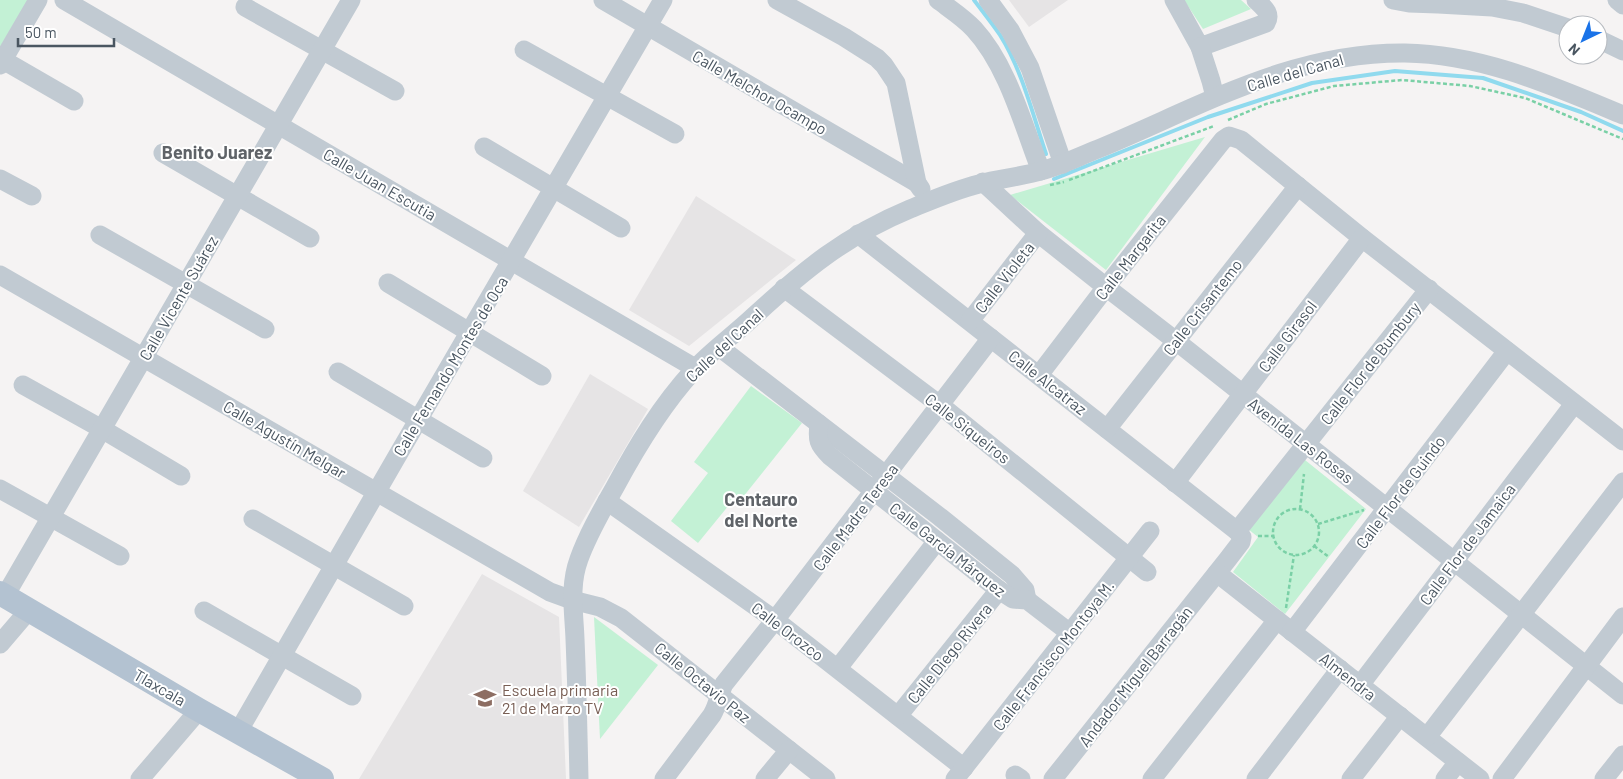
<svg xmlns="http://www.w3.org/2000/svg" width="1623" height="779" viewBox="0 0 1623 779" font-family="Barlow,sans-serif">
  <rect width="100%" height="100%" fill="#f5f3f3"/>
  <g fill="#e6e4e5">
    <polygon points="1009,0 1068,0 1029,27"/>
    <polygon points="696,196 796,260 689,346 629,310"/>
    <polygon points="590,374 648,409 579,527 523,491"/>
    <polygon points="482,574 559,617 566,779 359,779"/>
  </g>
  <g fill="#c3f1d5">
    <polygon points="0,0 28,0 0,47"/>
    <polygon points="1184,0 1241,0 1251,9 1203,29"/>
    <polygon points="1205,137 1106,270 1010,195"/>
    <polygon points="751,386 802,423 743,497 738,494 698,543 671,521 708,473 694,462"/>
    <polygon points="1305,460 1366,509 1285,614 1233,572 1258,537 1248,529"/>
    <polygon points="594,617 658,665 600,739"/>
  </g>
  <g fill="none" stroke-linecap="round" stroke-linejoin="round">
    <g stroke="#90daee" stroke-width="4">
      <path d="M 974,0 C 983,12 992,23 1000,35 C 1022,70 1033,115 1046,154"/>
      <polyline points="1054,179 1208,117 1312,83 1395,71 1483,78 1581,112 1623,131"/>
    </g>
    <g stroke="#7ad0a6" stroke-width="2.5" stroke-dasharray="4 2.5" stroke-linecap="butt">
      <polyline points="1228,120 1266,104 1334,86 1402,80 1470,86 1525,98 1623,139"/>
      <polyline points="1069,180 1214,126"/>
      <polyline points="1050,185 1064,182"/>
      <polyline points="1300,509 1304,474"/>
      <circle cx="1296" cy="532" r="23"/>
      <polyline points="1318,524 1364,510"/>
      <polyline points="1258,536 1274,536"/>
      <polyline points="1314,546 1329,557"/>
      <polyline points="1286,608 1294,555"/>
    </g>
    <g stroke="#c1cad2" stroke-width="19">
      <polyline points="64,0 695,368"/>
      <polyline points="603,0 917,183"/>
      <polyline points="777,0 844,37 877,58 884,65 896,83 917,183 921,189"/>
      <path d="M 938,0 C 950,9 964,18 974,29 C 1008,66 1023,125 1041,171"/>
      <polyline points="988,0 1010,30 1030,68 1063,164"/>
      <path d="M 1174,0 L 1200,47 L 1266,23 C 1272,13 1263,7 1256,0"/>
      <polyline points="1393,0 1409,3 1438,4 1492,7 1523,13 1568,28"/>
      <polyline points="1617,0 1623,5"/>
      <polyline points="245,7 395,91"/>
      <polyline points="1598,39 1623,51"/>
      <polyline points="1200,47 1211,81 1215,97"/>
      <polyline points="524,50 675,134"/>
      <polyline points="3,60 74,101"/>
      <polyline points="0,65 38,0"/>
      <polyline points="484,147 621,228"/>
      <polyline points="163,153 310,238"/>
      <polyline points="0,179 32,196"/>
      <polyline points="983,182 1038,233 1106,287 1176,341 1623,695"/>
      <polyline points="858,234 1237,531 1242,537 1241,542 1228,559 1053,779"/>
      <polyline points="100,235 265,329"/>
      <polyline points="0,275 550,592 572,600 600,607 621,618 826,779"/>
      <polyline points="388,283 542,376"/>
      <polyline points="784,288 940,405 1147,572"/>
      <polyline points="970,321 1038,233"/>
      <polyline points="719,347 940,517 1012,575 1025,590 1027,600"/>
      <polyline points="338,372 483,458"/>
      <polyline points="1039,375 1106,287 1223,140 1229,136 1241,140 1362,238 1623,441"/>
      <polyline points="23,385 102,429 181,476"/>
      <path d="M 819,424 C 817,440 818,444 830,456 L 999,590 L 1013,599 L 1027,600 L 1070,633"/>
      <polyline points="1107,429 1298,186"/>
      <polyline points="1175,483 1362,238"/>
      <polyline points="0,489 120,556"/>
      <polyline points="607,501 775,620 964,768"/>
      <polyline points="253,519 404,606"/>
      <polyline points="1237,531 1429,289"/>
      <polyline points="1217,573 1480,779"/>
      <polyline points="5,596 351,0"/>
      <polyline points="204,611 352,696"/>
      <polyline points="1292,632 1507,351"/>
      <polyline points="0,644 29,610"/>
      <polyline points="838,668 937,541"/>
      <polyline points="1360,685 1574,404"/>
      <polyline points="898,716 999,590"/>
      <path d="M 238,732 C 378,487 521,244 663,0"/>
      <polyline points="1427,737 1623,482"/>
      <polyline points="1015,775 1021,779"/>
      <polyline points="140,779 199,710"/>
      <path d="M 579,779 C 578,732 577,686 575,639 C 574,612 569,586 579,559 C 588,534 602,510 615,487 C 637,446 661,406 693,371 C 711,351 734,335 753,317 C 804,270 845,236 910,209 C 932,200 955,190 979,184 C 1000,178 1022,177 1044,170 C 1062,165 1080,156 1098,149 C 1200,107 1291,52 1405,53 C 1482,54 1553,86 1623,115"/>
      <path d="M 664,779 L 712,715 C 718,705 719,694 724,684 L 775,620 L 991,338"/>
      <polyline points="765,779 789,750"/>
      <polyline points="955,779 1150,531"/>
      <polyline points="1152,779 1277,620"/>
      <polyline points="1256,779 1340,669"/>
      <polyline points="1351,779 1400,716"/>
      <polyline points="1445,779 1458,762"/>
      <polyline points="1502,779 1623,617"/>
      <polyline points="1604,779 1623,755"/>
    </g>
    <polyline stroke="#b3c2d1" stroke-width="24" points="0,593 199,710 322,779"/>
  </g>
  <defs>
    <g id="school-bare" transform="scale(1.725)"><path d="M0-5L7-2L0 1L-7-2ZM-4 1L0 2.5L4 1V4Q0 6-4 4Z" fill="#8d6e63" stroke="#fff" stroke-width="2.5" paint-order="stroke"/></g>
  </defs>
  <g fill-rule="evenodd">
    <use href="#school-bare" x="485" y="698"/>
  </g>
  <g text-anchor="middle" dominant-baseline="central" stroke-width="4" stroke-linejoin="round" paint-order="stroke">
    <g font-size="16" fill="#4a5661" stroke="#fff">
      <text transform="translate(1295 72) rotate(-16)">Calle del Canal</text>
      <text transform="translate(760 92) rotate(30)">Calle Melchor Ocampo</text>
      <text transform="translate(380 184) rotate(30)">Calle Juan Escutia</text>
      <text transform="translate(1130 257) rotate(-52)">Calle Margarita</text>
      <text transform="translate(1004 277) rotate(-52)">Calle Violeta</text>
      <text transform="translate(178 298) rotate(-60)">Calle Vicente Suárez</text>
      <text transform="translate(1202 307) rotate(-52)">Calle Crisantemo</text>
      <text transform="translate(1287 336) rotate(-53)">Calle Girasol</text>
      <text transform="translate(724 345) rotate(-43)">Calle del Canal</text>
      <text transform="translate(1370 363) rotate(-52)">Calle Flor de Bumbury</text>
      <text transform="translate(450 366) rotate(-59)">Calle Fernando Montes de Oca</text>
      <text transform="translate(1048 382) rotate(38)">Calle Alcatraz</text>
      <text transform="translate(968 428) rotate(38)">Calle Siqueiros</text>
      <text transform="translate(285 439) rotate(30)">Calle Agustín Melgar</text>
      <text transform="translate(1301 440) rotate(38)">Avenida Las Rosas</text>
      <text transform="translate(1400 492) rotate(-53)">Calle Flor de Guindo</text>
      <text transform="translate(855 517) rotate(-53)">Calle Madre Teresa</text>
      <text transform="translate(1467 544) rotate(-53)">Calle Flor de Jamaica</text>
      <text transform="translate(948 549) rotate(38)">Calle García Márquez</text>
      <text transform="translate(788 631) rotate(37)">Calle Orozco</text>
      <text transform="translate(949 653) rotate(-51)">Calle Diego Rivera</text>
      <text transform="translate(1053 655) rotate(-52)">Calle Francisco Montoya M.</text>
      <text transform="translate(1135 676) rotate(-52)">Andador Miguel Barragán</text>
      <text transform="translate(1348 676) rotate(38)">Almendra</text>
      <text transform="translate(703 682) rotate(39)">Calle Octavio Paz</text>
      <text transform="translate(160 687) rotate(30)">Tlaxcala</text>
    </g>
    <g font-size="16" fill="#785e54" stroke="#fff" text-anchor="start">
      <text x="502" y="689">Escuela primaria<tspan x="502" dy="18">21 de Marzo TV</tspan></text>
    </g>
    <g font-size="18" font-weight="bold" fill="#5f6368" stroke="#fff">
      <text x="217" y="152">Benito Juarez</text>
      <text x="761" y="499">Centauro<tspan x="761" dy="21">del Norte</tspan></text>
    </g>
  </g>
  <g transform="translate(1583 40) rotate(223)"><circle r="24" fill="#ffffff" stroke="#b7bbc0"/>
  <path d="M0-4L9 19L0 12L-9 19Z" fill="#1a73e8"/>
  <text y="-8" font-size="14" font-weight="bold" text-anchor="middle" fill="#4a5661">N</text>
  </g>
  <path d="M18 38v8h96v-8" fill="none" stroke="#4a5661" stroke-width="2.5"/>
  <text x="25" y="38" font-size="15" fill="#4a5661" stroke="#ffffff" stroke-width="4" paint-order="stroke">50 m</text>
</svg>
